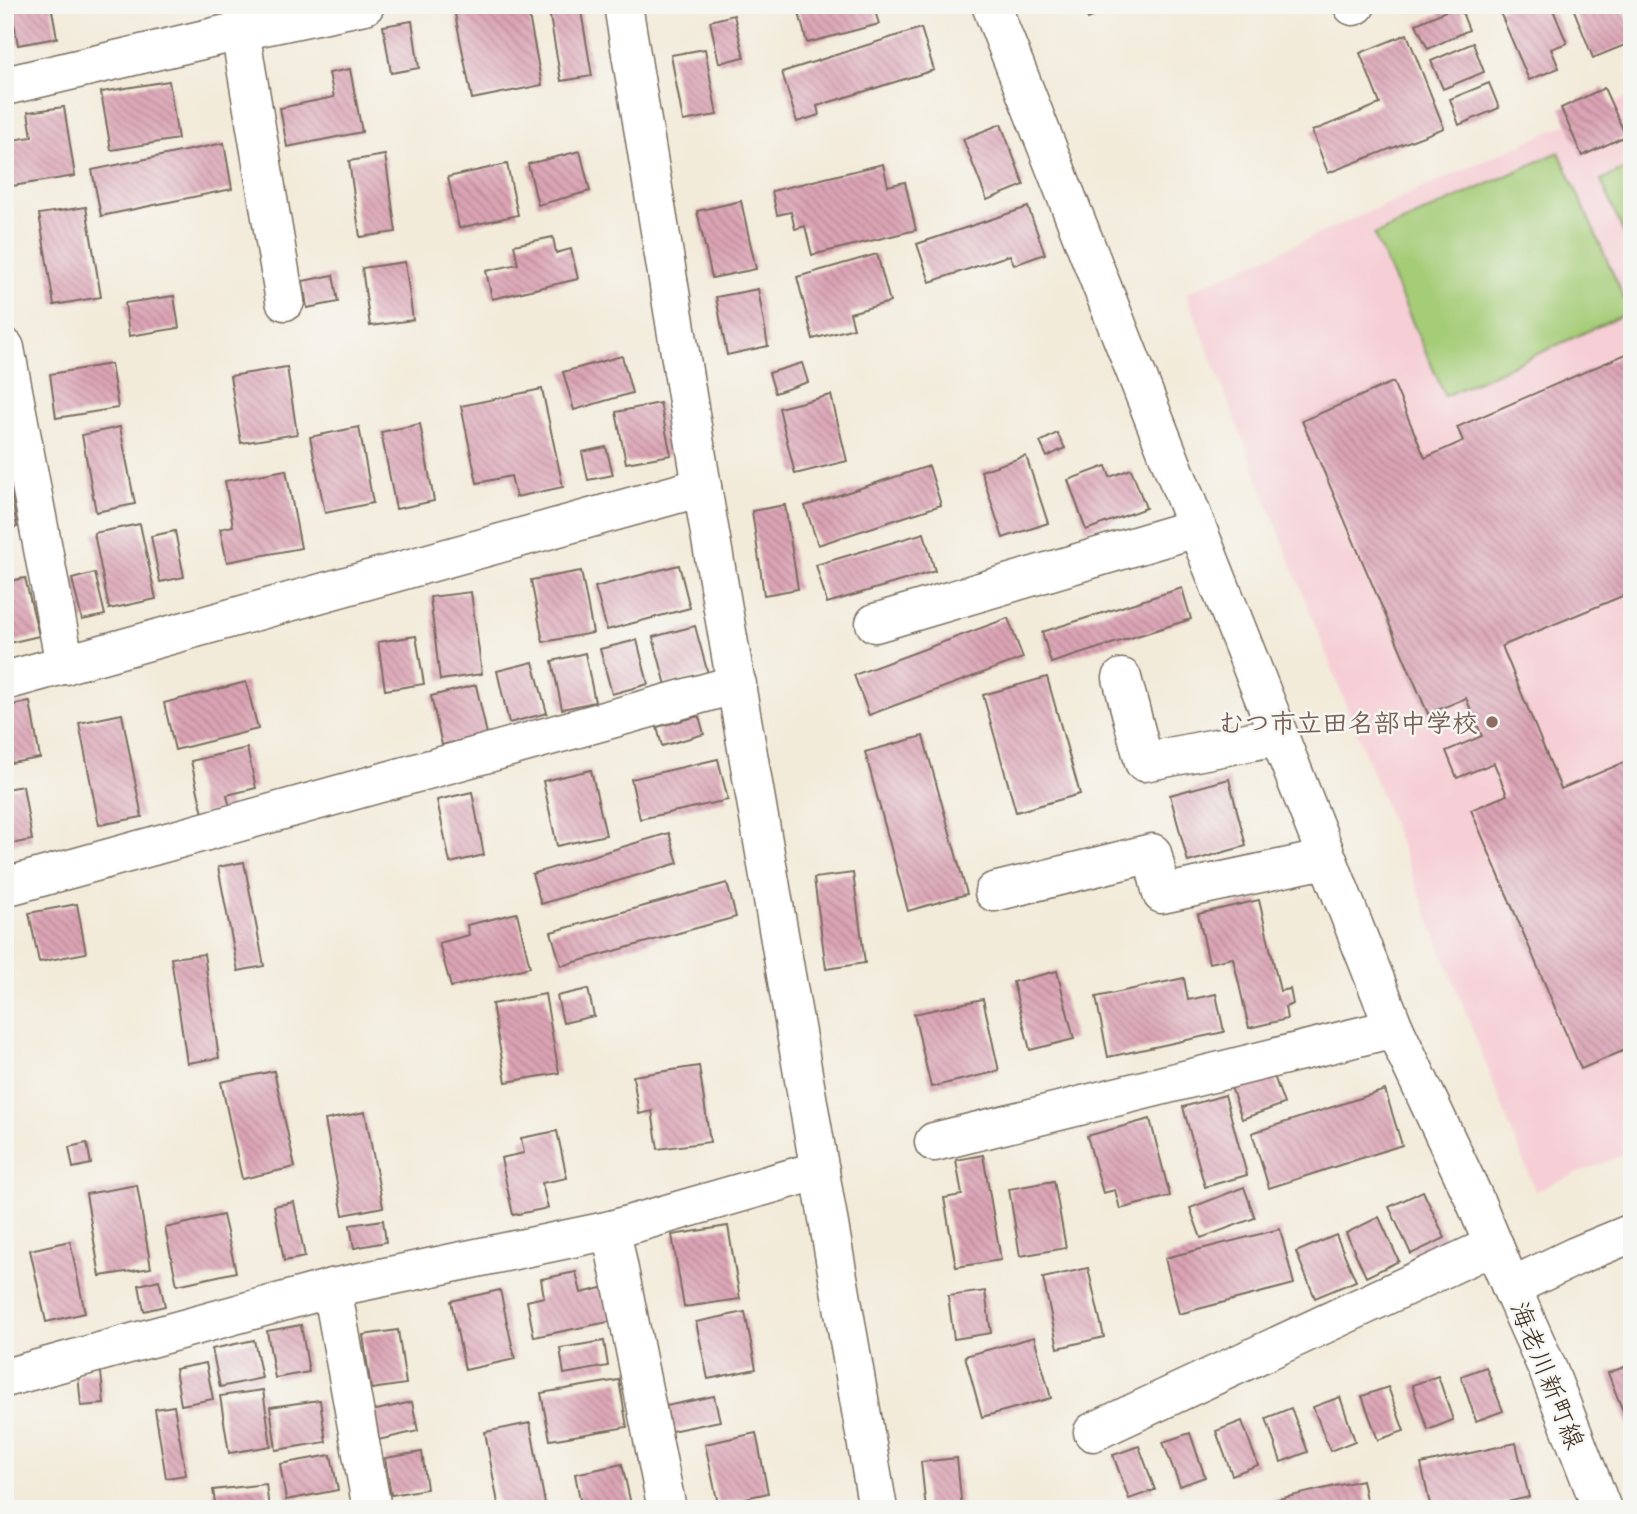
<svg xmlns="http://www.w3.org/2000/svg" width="1637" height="1514" viewBox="0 0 1637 1514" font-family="'Patrick Hand','Klee One',sans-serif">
  <defs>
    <pattern id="building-back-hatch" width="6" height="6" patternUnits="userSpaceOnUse" patternTransform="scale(1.75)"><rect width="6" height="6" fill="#dca4b6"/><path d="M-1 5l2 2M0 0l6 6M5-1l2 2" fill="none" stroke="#b48693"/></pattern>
  </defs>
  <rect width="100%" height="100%" fill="#f6f6f2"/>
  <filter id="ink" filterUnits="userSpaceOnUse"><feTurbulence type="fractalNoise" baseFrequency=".0143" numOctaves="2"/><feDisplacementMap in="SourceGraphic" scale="14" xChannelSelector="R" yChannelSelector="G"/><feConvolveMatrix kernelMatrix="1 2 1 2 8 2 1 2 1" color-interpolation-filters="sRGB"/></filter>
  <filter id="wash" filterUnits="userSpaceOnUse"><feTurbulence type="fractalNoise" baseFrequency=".00686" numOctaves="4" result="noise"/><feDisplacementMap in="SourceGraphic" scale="28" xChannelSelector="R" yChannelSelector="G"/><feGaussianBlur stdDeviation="1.57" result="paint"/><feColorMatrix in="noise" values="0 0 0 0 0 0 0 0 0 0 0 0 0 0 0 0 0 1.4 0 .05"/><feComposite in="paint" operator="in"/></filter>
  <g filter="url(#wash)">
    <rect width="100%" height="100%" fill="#f3ebda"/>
    <polygon fill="#f6cfd6" points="1632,95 1632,1151 1535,1191 1186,293"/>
    <g fill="#a5cc77" stroke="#707b4a" stroke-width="2">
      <polygon points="1559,152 1630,312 1445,396 1374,235"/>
      <polygon points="1632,166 1632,253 1601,180"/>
    </g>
    <g id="blocks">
      <g fill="url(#building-back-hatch)">
        <polygon points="11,5 51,5 57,38 18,45"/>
        <polygon points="499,5 527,5 542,85 472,99 455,14"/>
        <polygon points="548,5 580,5 592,76 561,81"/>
        <polygon points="797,5 893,5 893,6 875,11 879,24 807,43"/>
        <polygon points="1082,5 1121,5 1088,19"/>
        <polygon points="1459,5 1469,30 1428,49 1416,24"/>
        <polygon points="1509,5 1551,5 1567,43 1551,49 1559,68 1529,80 1499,10"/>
        <polygon points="1572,5 1622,5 1632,30 1632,42 1593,58"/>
        <polygon points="734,15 744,57 719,63 710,21"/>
        <polygon points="412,21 419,68 391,73 383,26"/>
        <polygon points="921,28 934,70 817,106 819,115 797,122 782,72"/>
        <polygon points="1407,34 1444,128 1328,173 1312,131 1380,104 1360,53"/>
        <polygon points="1473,43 1484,72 1443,89 1431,61"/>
        <polygon points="705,49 717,115 683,121 671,55"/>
        <polygon points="350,69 362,132 287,147 280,108 334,97 329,73"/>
        <polygon points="169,81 178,139 111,150 101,92"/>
        <polygon points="1489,83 1499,108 1459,125 1450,99"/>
        <polygon points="1604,88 1626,136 1582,156 1561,108"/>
        <polygon points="64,107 75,176 12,186 5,141 32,137 28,112"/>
        <polygon points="1001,124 1024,185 987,200 963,139"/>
        <polygon points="224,143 232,189 101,216 92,170"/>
        <polygon points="580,151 590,191 538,205 528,164"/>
        <polygon points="385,155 396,232 360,237 349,161"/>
        <polygon points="507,164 518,215 459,228 448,177"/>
        <polygon points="883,164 888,186 905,182 916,230 812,255 805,226 795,229 791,212 777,215 772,191"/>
        <polygon points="741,201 756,269 712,278 697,211"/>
        <polygon points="86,207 101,297 54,305 39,214"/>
        <polygon points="1028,207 1045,254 1014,265 1010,255 930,282 917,244"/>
        <polygon points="553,237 556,253 571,249 578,279 492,299 486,271 518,264 514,245"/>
        <polygon points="877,254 890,302 850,313 854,328 813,339 797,277"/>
        <polygon points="405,262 413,320 370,326 362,268"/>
        <polygon points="333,275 338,302 307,308 303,281"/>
        <polygon points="758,289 768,346 727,355 716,297"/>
        <polygon points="174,296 179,328 129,336 125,303"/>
        <polygon points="1626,354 1632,367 1632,592 1502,646 1561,789 1632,759 1632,1047 1581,1069 1471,810 1507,795 1494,763 1457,778 1446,751 1482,736 1466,698 1428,714 1302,421 1393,382 1425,458 1463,441 1457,427"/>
        <polygon points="622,356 632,393 574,410 563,372"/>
        <polygon points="802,363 808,382 775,393 769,373"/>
        <polygon points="111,364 118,408 56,418 50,374"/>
        <polygon points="287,367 297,434 241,443 230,376"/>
        <polygon points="542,389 563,487 516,497 511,476 477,483 461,406"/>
        <polygon points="831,395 847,461 795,474 779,408"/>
        <polygon points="660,403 671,455 626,463 616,412"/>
        <polygon points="420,424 434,501 396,509 381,432"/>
        <polygon points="120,427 135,504 96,512 82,435"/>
        <polygon points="359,427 373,503 325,513 310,437"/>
        <polygon points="1057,433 1065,448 1047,457 1040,442"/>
        <polygon points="606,447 613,475 588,480 582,452"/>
        <polygon points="1026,456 1048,523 1003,538 981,471"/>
        <polygon points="929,466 941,505 818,545 805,506"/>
        <polygon points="1106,466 1110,477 1131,469 1146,508 1086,530 1068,480"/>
        <polygon points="286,470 301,548 227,562 220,529 233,526 225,481"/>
        <polygon points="9,482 17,527 5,529 5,483"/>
        <polygon points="785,505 798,589 764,595 752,511"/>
        <polygon points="140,524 156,599 109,609 94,533"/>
        <polygon points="175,531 184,577 160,582 151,536"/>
        <polygon points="924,533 935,571 827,603 816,565"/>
        <polygon points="679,565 690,608 607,630 595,587"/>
        <polygon points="581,571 593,633 543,642 531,580"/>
        <polygon points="95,573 105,615 82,620 72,579"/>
        <polygon points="25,578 39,636 5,644 5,582"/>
        <polygon points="1182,588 1191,619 1051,663 1042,632"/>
        <polygon points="471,592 482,674 440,680 430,597"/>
        <polygon points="1008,618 1023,658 869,715 854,675"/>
        <polygon points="695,626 708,674 666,685 653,637"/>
        <polygon points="416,636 424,684 385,690 378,642"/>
        <polygon points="637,640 648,684 612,694 600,649"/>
        <polygon points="585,653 595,702 562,709 552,661"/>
        <polygon points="533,662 547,713 509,723 497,671"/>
        <polygon points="1047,677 1080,794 1016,812 983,695"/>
        <polygon points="246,682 258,729 175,750 164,703"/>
        <polygon points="476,685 487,734 442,745 431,696"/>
        <polygon points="30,702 40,758 5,764 5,706"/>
        <polygon points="122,714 142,817 99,825 79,723"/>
        <polygon points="699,716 704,734 662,746 657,727"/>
        <polygon points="923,736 967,894 908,911 865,752"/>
        <polygon points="247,748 256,788 227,795 230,808 203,814 191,761"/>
        <polygon points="718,759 728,800 640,819 631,779"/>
        <polygon points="591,770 606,835 557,846 543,781"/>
        <polygon points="1229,779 1246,846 1188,862 1170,795"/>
        <polygon points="23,786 32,840 5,845 5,789"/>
        <polygon points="472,792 484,855 450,863 437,800"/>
        <polygon points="669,833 678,863 541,904 532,874"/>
        <polygon points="244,862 264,966 238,971 218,867"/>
        <polygon points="853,873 865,963 826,969 814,878"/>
        <polygon points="727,883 736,917 561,966 551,932"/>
        <polygon points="1259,900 1280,991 1290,989 1293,1004 1285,1007 1287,1019 1249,1028 1233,958 1209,963 1198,914"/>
        <polygon points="77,904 86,953 39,962 29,913"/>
        <polygon points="517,913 530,967 451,987 439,943 469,935 467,925"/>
        <polygon points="204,954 219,1058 187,1063 171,958"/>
        <polygon points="1057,971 1074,1039 1030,1050 1013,982"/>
        <polygon points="1184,978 1188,1000 1216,994 1224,1032 1108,1057 1096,997"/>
        <polygon points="588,989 594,1016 563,1023 557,996"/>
        <polygon points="545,994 559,1073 506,1082 492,1004"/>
        <polygon points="983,999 999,1071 931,1087 914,1014"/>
        <polygon points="699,1066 710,1142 658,1149 652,1111 639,1114 633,1076"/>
        <polygon points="274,1071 295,1167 242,1179 221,1082"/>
        <polygon points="1273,1073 1284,1104 1242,1119 1231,1087"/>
        <polygon points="1385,1090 1402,1145 1269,1188 1252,1133"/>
        <polygon points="1225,1095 1247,1175 1205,1187 1183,1107"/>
        <polygon points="365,1112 383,1207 343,1215 325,1120"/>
        <polygon points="1150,1119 1170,1196 1120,1209 1115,1190 1103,1193 1087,1136"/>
        <polygon points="557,1131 567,1178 542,1183 548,1208 513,1215 501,1158 524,1153 521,1138"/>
        <polygon points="87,1143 91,1164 73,1168 69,1147"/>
        <polygon points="983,1155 1001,1260 956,1267 944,1198 962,1195 956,1160"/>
        <polygon points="1054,1181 1066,1248 1020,1256 1009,1189"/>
        <polygon points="137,1185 151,1268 100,1276 86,1194"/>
        <polygon points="1244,1187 1255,1218 1201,1238 1190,1208"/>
        <polygon points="1423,1191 1445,1238 1411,1254 1389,1207"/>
        <polygon points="294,1202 305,1257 284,1261 274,1206"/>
        <polygon points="223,1215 236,1272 177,1285 165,1228"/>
        <polygon points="1379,1217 1399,1261 1366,1277 1346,1233"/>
        <polygon points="383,1220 386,1242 354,1248 350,1225"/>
        <polygon points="728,1226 740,1299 684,1307 672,1235"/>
        <polygon points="1280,1229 1294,1284 1179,1314 1165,1258"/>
        <polygon points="1336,1235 1356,1281 1315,1298 1296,1252"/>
        <polygon points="70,1241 85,1313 46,1322 30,1250"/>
        <polygon points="1088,1268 1104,1337 1058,1348 1043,1278"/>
        <polygon points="576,1272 581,1293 606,1287 613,1321 534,1337 527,1301 544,1297 541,1279"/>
        <polygon points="159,1280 165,1306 144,1311 139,1285"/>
        <polygon points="500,1290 515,1359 465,1370 451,1301"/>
        <polygon points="985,1291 991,1333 954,1339 948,1296"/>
        <polygon points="745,1312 756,1369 708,1379 696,1322"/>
        <polygon points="301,1325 309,1372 275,1378 267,1331"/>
        <polygon points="398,1330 406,1384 371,1389 363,1335"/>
        <polygon points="1034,1337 1051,1398 982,1417 965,1356"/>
        <polygon points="254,1340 262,1378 220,1387 212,1349"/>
        <polygon points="604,1341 608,1366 564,1374 560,1348"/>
        <polygon points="206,1363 213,1399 181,1405 175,1369"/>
        <polygon points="1632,1364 1632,1428 1630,1429 1608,1373"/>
        <polygon points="1486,1367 1503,1411 1476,1421 1461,1376"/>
        <polygon points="101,1372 104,1404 81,1406 78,1374"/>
        <polygon points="1438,1376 1453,1420 1428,1430 1412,1385"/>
        <polygon points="619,1380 627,1427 550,1440 541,1393"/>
        <polygon points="1388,1387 1404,1431 1378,1440 1362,1396"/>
        <polygon points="263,1390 271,1446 229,1453 220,1396"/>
        <polygon points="714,1396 720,1421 671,1431 666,1406"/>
        <polygon points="1340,1397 1355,1441 1330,1451 1313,1407"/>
        <polygon points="320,1400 326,1442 276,1450 270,1407"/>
        <polygon points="412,1402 418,1431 378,1440 372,1411"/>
        <polygon points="174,1406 186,1475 166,1478 155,1409"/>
        <polygon points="1291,1408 1308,1452 1281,1462 1266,1418"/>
        <polygon points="1242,1421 1258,1465 1232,1475 1216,1431"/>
        <polygon points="530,1423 546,1509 499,1509 485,1432"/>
        <polygon points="756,1433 768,1493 718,1504 705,1444"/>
        <polygon points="1190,1433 1205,1477 1180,1486 1163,1442"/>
        <polygon points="1516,1443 1529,1497 1477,1509 1431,1509 1421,1464"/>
        <polygon points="1139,1446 1155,1490 1129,1499 1113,1455"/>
        <polygon points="422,1452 427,1489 391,1495 385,1458"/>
        <polygon points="331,1455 338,1490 286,1500 280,1464"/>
        <polygon points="957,1458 962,1509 926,1509 921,1462"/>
        <polygon points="622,1464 632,1509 582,1509 575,1474"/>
        <polygon points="1362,1480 1368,1509 1240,1509 1239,1508"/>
        <polygon points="266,1484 269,1509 216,1509 213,1490"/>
      </g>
    </g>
  </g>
  <g filter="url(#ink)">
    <use href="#blocks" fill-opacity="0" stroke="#7b6e60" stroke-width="2"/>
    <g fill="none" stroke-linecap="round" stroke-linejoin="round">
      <g stroke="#7b6e60" stroke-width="41">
        <g id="minor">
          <polyline points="623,5 702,487 878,1509"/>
          <polyline points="991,5 1394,1028 1473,1196 1511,1287"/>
          <polyline points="1353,6 1356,5"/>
          <polyline points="240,31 285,301"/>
          <polyline points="5,86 240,31 365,5"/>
          <polyline points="5,348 65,665"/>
          <polyline points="875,623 1196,528"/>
          <polyline points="1122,678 1144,762 1278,736"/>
          <polyline points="5,681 702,487"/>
          <polyline points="5,887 737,684"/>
          <polyline points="994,892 1152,853 1162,894 1326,859"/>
          <polyline points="934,1142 1394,1028"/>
          <polyline points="611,1230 667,1509"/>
          <polyline points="332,1288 372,1509"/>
          <polyline points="5,1378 332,1288 611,1230 820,1170"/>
          <polyline points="1093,1432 1494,1245"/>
        </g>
      </g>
      <g stroke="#7b6e60" stroke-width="41">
        <polyline id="major" points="1602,1509 1548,1370 1511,1287 1576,1256 1632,1233"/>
      </g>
      <use href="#minor" stroke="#fff" stroke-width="38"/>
      <use href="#major" stroke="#fff" stroke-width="38"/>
    </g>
  </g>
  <circle fill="#8d6e63" stroke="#f6f6f2" stroke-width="2.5" cx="1492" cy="722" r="7"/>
  <g text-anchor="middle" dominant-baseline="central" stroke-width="5" stroke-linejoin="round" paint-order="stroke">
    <g font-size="26" font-weight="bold" fill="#785e54" stroke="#f6f6f2" text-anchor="end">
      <text x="1478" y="722">むつ市立田名部中学校</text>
    </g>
    <g font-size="26" fill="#3b2a1e" stroke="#f6f6f2">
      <text transform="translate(1548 1375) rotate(68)">海老川新町線</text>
    </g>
  </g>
  <rect width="1637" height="1514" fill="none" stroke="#f6f6f2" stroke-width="28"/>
</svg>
